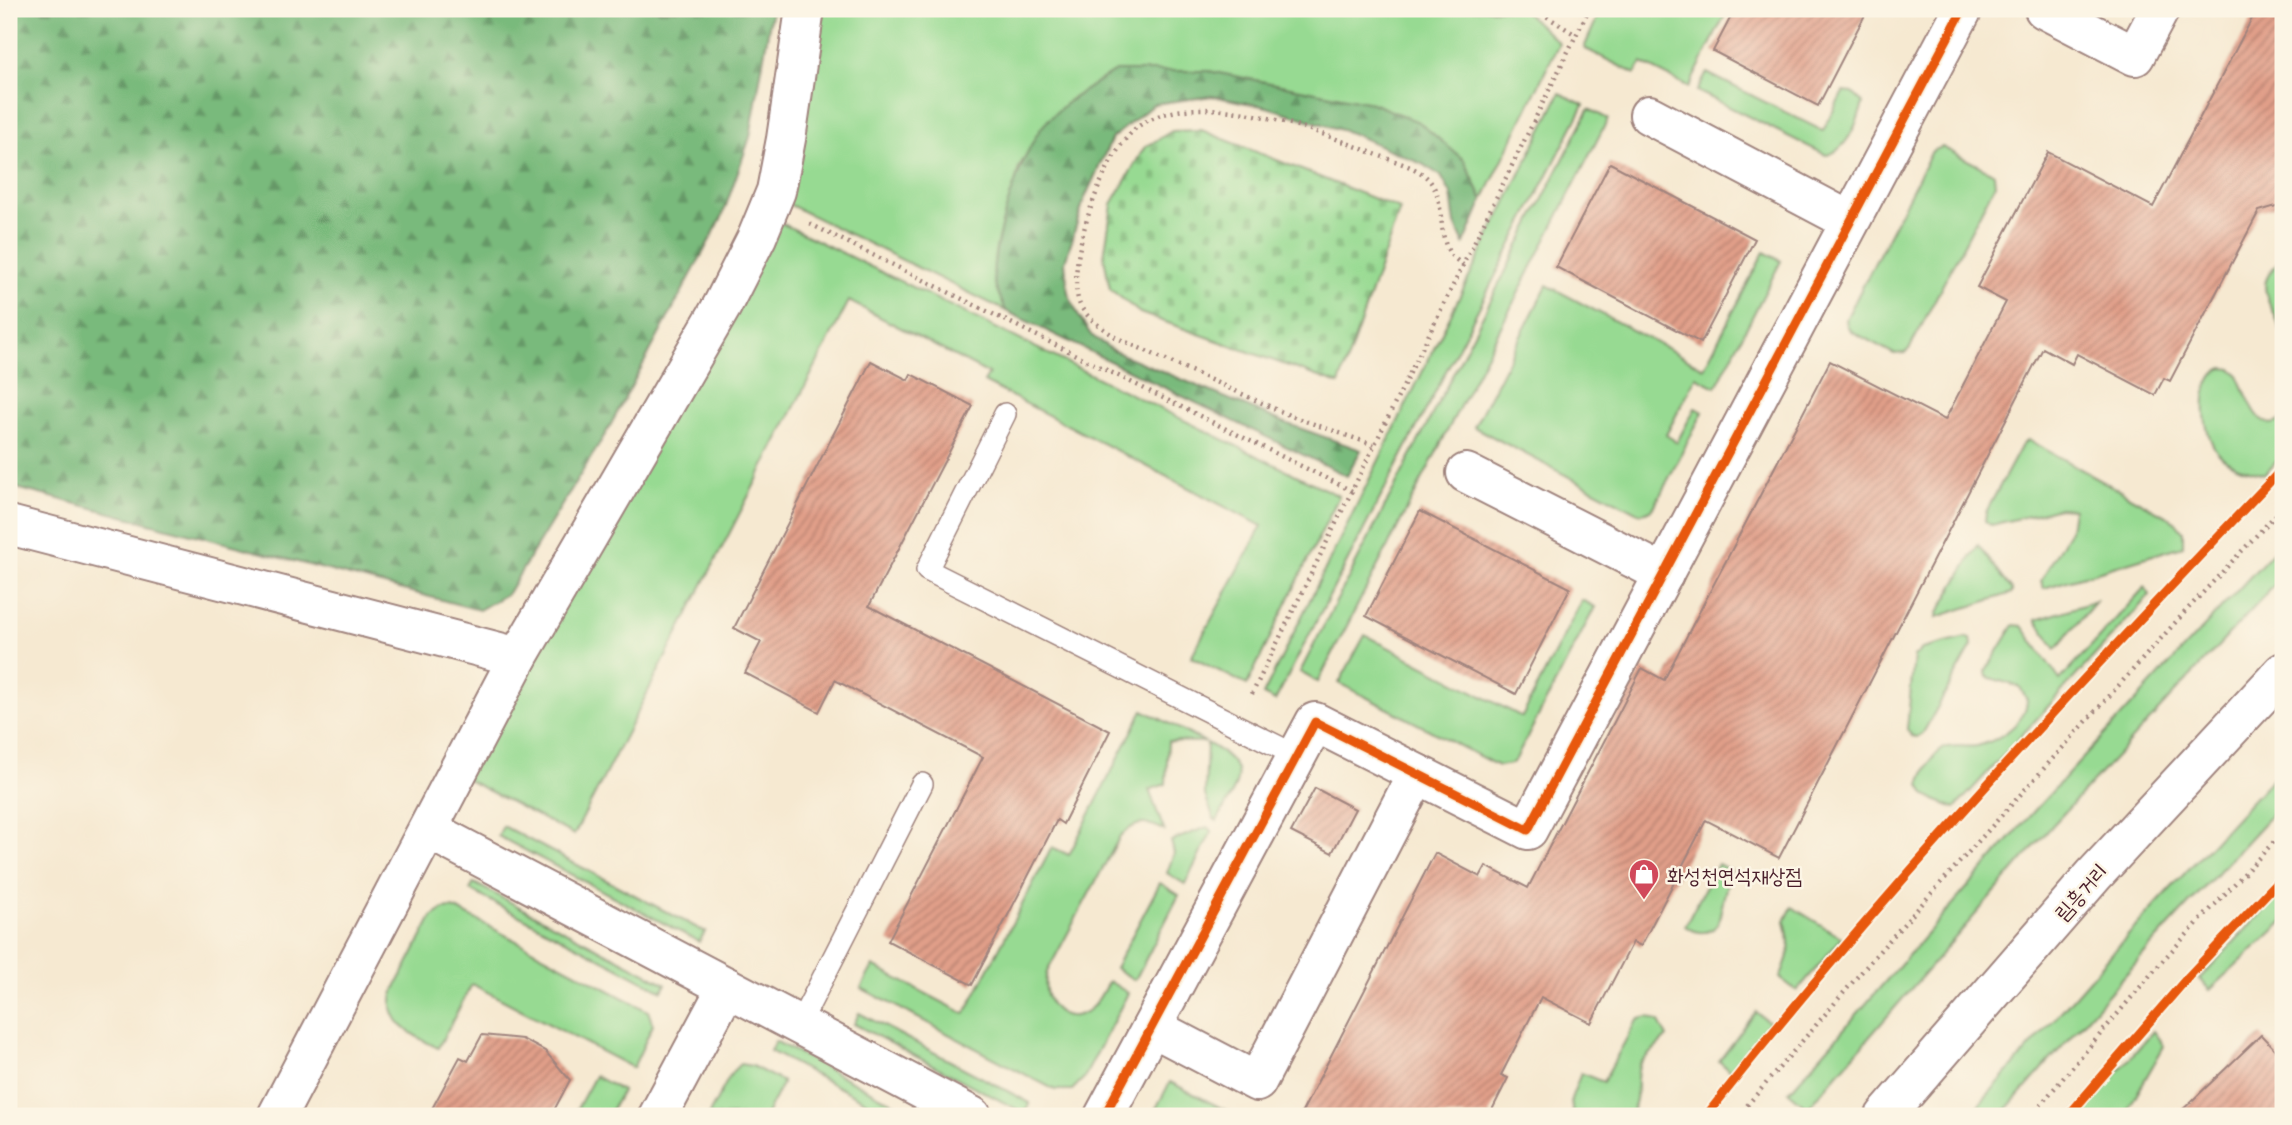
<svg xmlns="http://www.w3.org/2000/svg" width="2292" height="1125" viewBox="0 0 2292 1125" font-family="Mali,'Poor Story',sans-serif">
  <defs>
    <pattern id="forest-firs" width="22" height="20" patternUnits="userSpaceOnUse" patternTransform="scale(1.75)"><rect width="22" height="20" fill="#79ba7c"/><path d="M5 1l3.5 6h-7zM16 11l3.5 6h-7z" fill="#659766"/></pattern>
    <pattern id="cemetery-stones" width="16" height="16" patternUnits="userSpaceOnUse" patternTransform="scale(1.75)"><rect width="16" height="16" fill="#97da92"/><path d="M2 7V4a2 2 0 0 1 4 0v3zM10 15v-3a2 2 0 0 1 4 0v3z" fill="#84bb7e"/></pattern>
    <pattern id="building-hatch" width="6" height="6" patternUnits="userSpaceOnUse" patternTransform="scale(1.75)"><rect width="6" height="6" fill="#e19f89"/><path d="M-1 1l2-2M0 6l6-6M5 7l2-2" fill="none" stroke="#b88170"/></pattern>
  </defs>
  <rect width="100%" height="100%" fill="#fcf5e5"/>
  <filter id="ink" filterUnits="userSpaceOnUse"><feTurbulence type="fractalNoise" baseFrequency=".0143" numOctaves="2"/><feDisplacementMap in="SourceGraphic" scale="14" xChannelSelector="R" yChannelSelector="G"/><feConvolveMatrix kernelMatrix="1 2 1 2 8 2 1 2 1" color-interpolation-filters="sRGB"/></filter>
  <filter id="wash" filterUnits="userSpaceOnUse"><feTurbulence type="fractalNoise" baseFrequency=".00686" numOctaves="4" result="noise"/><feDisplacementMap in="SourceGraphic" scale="28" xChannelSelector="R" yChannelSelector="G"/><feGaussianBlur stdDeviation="1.57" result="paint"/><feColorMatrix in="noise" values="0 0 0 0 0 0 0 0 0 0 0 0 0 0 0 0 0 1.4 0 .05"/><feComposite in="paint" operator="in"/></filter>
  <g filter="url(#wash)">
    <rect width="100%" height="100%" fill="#f6e9d1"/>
    <g fill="#97da92" stroke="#707c5e" stroke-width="2">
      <polygon points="822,9 1522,9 1559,43 1483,200 1464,160 1209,71 1073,97 1042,127 1019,167 994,279 1006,311 784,202"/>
      <polygon points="1601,9 1728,9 1689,87 1642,63 1635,74 1584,48"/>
      <path d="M 1707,73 L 1823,131 L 1843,92 L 1853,93 L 1863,103 C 1858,122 1846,152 1826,155 L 1697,91 Z"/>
      <polygon points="1560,93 1584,105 1275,701 1263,695"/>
      <polygon points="1589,109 1608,119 1318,682 1300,672"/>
      <polygon points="1942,147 1991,172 1994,174 1995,184 1910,348 1905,353 1894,354 1851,331 1847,326 1846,319 1932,151"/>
      <polygon points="777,221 1339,496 1247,685 1191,657 1262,526 984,382 989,374 849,301 574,835 466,779"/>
      <path d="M 1764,252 L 1781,261 L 1716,387 L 1696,377 L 1666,435 L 1677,442 L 1695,408 L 1703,412 L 1654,507 C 1648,512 1644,514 1636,512 L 1474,427 L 1547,285 L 1704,368 Z"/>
      <path d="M 2283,258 L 2283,334 C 2278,328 2278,320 2274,313 C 2261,288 2261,278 2283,258 Z"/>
      <path d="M 2223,368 L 2232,369 L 2237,373 C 2245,388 2259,441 2283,418 L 2283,455 L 2265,474 C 2249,470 2231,467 2220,455 C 2202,438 2196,377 2223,368 Z"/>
      <polygon points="2028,440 2175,521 2183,531 2183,546 2044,588 2041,581 2070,530 2073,509 2059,508 1992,525 1985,521 1986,512 2022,445"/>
      <polygon points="2283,541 2283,576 2052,826 1808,1108 1789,1092 2035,810"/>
      <polygon points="1978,545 2012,590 2012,593 1937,617 1938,613"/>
      <path d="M 2145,587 L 2150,595 L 1955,808 L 1932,799 L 1925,794 L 1920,785 C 1924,772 1931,755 1944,748 C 1953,744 1966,748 1977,746 C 1998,741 2026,723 2027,700 L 2020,687 L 1987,677 L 1986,671 L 2014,625 L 2022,626 L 2060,680 Z"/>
      <polygon points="1582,600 1595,607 1516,759 1511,764 1498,766 1339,683 1365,635 1522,717"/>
      <polygon points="2096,601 2056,649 2036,620"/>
      <polygon points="1966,638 1971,639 1972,646 1923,733 1917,737 1912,736 1907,729 1914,657 1922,649"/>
      <path d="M 1143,710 L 1205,742 L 1168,741 L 1166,784 L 1149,790 L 1164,830 C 1145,820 1133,822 1119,838 L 1047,972 C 1039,1001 1063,1030 1090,1009 C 1099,1002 1103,990 1109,981 L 1128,993 L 1084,1078 L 1072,1090 L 1055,1090 L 861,988 L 873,966 L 965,1014 L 1052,847 L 1069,855 Z"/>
      <path d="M 1207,743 C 1254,769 1238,781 1217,821 L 1214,819 L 1205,795 Z"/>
      <polygon points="2283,767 2283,802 2156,940 2001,1116 1969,1116 2138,924"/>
      <polygon points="503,826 705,932 699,942 498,836"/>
      <polygon points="1207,827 1212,831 1185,884 1167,873 1174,853 1171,841"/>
      <path d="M 1718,864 L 1730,870 L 1718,924 C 1709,935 1696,934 1685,926 Z"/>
      <polygon points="474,883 666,984 662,991 470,890"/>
      <polygon points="1160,883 1179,895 1135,980 1115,968"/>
      <polygon points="2283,890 2283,922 2210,990 2199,979"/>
      <path d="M 1792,907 L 1842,938 L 1797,991 L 1780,978 C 1791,950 1792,950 1785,921 Z"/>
      <path d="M 452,908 L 460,911 L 648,1011 L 653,1025 L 633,1068 L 472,984 L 438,1048 C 414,1036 381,1021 395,989 L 432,917 L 444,909 Z"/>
      <polygon points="1756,1012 1769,1022 1730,1071 1719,1061"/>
      <polygon points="859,1013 1030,1103 1024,1113 854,1024"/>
      <path d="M 1648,1017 L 1659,1022 L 1667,1037 L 1640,1063 C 1633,1080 1642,1100 1629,1116 L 1573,1116 L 1571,1099 L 1581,1073 L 1603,1082 L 1635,1023 L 1639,1019 Z"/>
      <polygon points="2153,1031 2164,1046 2124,1116 2080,1116"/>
      <polygon points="775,1041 918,1116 893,1116 770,1051"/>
      <polygon points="740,1064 752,1066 783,1082 765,1116 708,1116 732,1072"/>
      <polygon points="595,1076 622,1091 608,1116 573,1116"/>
      <polygon points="1170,1082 1237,1116 1152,1116"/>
    </g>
    <g fill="url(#forest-firs)" stroke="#626c54" stroke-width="2">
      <polygon points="9,9 772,9 750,137 722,217 609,428 508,593 479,610 9,486"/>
      <path d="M 1115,71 L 1209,71 L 1372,103 L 1419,122 L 1464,160 L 1483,200 L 1464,244 L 1455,224 L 1451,194 L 1441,176 L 1422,164 L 1351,133 L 1267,107 L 1212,96 L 1154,104 L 1112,138 L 1084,200 L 1065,262 L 1068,293 L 1078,315 L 1091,335 L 1114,351 L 1288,424 L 1361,450 L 1347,476 L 1006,311 C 1002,301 996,291 994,280 C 989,249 1022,152 1042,127 C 1062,103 1089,87 1115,71 Z"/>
    </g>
    <polygon fill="url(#cemetery-stones)" stroke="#707c5e" stroke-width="2" points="1201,130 1400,209 1339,384 1140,313 1110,289 1104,257 1112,204 1144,148 1172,131"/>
    <g id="blocks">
      <g fill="url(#building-hatch)">
        <polygon points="1735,9 1868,9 1818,106 1713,51"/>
        <polygon points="2257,9 2283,9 2283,204 2259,211 2170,381 2164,378 2155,395 2077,354 2072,364 2043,348 1779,858 1706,820 1641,946 1633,942 1591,1023 1541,997 1501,1075 1508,1078 1489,1116 1300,1116 1435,853 1480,877 1486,866 1528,888 1642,668 1664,680 1830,361 1945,420 2006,302 1977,287 2048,152 2153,207"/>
        <polygon points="1610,163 1755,239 1701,343 1556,267"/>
        <polygon points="871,361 908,380 911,374 973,406 869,606 1110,731 1063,824 1057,820 972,985 888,941 983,757 835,680 819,712 745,673 761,642 734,628"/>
        <polygon points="1420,511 1570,588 1516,694 1366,616"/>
        <polygon points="1315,788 1355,809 1332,853 1291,832"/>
        <polygon points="482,1035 522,1039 545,1051 570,1080 551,1116 428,1116 460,1057 468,1061"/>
        <polygon points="2261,1035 2283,1058 2283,1116 2176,1116"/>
      </g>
    </g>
  </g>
  <g filter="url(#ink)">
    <use href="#blocks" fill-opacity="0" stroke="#a0847e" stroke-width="2"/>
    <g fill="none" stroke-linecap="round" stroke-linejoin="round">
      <g stroke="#a0847e" stroke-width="24">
        <g id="service">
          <polyline points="1005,414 927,570 1297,756"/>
          <polyline points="799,1025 922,784"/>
        </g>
      </g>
      <g stroke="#a0847e" stroke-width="42">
        <g id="minor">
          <polyline points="2044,9 2135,56 2160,9"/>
          <polyline points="1649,115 1850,221"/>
          <polyline points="1466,473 1664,574"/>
          <polyline points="9,525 518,657"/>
          <polyline points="429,830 972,1116"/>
          <polyline points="1152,1027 1257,1082 1417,774"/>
          <polyline points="277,1116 518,657 722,306 757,237 776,191 786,139 805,9"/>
          <polyline points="658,1116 727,987"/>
          <polyline points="1104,1116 1315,722 1528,830 1963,9"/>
        </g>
      </g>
      <g stroke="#a0847e" stroke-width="42">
        <polyline id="primary" points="1885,1116 2094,875 2283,672"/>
      </g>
      <g stroke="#a0847e" stroke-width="4.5" stroke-dasharray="2 5" stroke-linecap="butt">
        <polyline points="1535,9 1576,35"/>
        <polyline points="810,224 1352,491"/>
        <path d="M 1374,445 L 1291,416 L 1115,337 C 1103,328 1087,319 1080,305 C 1063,265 1105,148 1140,125 C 1200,85 1315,130 1375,154 C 1390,160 1411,165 1424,175 C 1449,196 1435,233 1451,255 C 1454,258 1459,262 1463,265"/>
        <polyline points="1252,694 1589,9"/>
        <polyline points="1738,1116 1876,955 2183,614 2283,507"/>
        <polyline points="2031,1116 2164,959 2283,832"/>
      </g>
      <use href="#service" stroke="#fff" stroke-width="21"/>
      <use href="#minor" stroke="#fff" stroke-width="38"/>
      <use href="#primary" stroke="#fff" stroke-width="38"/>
      <g stroke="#fcf5e5" stroke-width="13">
        <g id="cycleway">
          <polyline points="1104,1116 1315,722 1528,830 1963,9"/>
          <path d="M 1706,1116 C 1884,889 2084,677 2283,468"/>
          <polyline points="2068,1116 2189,976 2283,876"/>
        </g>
      </g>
      <use href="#cycleway" stroke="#e8590c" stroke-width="9"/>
    </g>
  </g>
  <defs>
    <g id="shop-pin" transform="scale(1.575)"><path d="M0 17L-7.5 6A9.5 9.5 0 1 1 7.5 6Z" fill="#d1495b" stroke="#fcf5e5"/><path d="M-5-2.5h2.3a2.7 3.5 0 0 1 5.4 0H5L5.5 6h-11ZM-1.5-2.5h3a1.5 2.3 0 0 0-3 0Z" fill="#fff"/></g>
  </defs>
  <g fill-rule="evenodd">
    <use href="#shop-pin" x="1644" y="874"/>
  </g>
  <g text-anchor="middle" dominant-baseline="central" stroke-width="5" stroke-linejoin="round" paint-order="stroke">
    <g font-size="21" fill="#4a1f2b" stroke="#fcf5e5" text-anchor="start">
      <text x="1667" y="874">화성천연석재상점</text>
    </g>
    <g font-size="21" fill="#4a1f2b" stroke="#fcf5e5">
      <text transform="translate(2080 891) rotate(-48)">림흥거리</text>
    </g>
  </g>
  <rect width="2292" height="1125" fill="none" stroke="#fcf5e5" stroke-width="35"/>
</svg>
